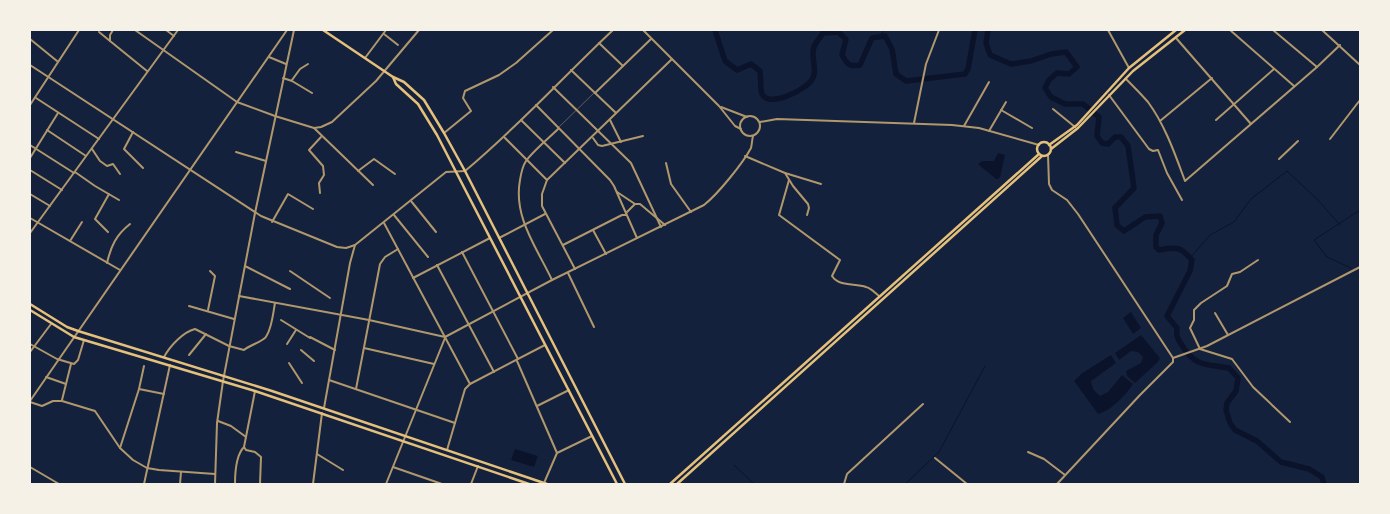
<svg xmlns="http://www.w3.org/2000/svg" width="1390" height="514" viewBox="0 0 1390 514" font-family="Cabin,sans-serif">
  <rect width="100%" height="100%" fill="#14213d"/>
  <g fill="#0b132b">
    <polygon points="998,153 1005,155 1000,177 998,179 996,179 978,164 982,161 994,161"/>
    <polygon points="1131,312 1141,328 1133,334 1123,318"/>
    <polygon points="1141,335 1160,358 1158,362 1135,383 1127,376 1126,371 1141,363 1143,357 1138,352 1131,351 1119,360 1115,353"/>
    <path d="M 1111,355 L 1116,363 L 1091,381 L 1093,389 L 1100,396 L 1108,392 L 1122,375 L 1133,384 C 1126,395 1111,411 1098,414 L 1074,381 L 1081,374 Z"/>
    <polygon points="515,449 538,456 534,467 511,460"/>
  </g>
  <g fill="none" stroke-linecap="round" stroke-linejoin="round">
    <g stroke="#0b132b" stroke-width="1">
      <polyline points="880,36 884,30"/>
      <polyline points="1190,258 1210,235 1234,222 1251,199 1287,171 1318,200 1340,225"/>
      <polyline points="1351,268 1327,257 1314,240 1360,210"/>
      <polyline points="734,465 754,484"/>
      <polyline points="905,484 939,452 985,366"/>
    </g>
    <g stroke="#0b132b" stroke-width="5.5">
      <path d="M 715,30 L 725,61 L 737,70 L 751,64 L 760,71 C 761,77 760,89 762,94 C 770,108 804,90 811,81 C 819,71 810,58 814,47 C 816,42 820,38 823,33 L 838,32 L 846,39 L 842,55 C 847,64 849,67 860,65 L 872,38 L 885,36 L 892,49 L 896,74 L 906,81 L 965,74 L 968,69 L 975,30"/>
      <path d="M 988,30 L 986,43 L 990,55 L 1011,64 L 1031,61 L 1051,54 L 1066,52 L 1077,67 L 1069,74 L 1057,73 L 1049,80 L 1045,88 L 1051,97 L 1065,104 L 1083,104 L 1099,117 L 1097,136 L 1102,143 L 1108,144 L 1115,137 L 1121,137 L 1128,146 L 1134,188 L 1115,208 L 1117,225 L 1124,231 L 1145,217 L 1160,216 L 1162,223 L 1156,235 L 1156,247 L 1159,250 C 1177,247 1180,246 1192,260 L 1190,271 L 1167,316 L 1177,328 C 1176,337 1178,339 1183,347 C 1196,367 1207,364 1229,368 L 1238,378 L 1236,391 L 1227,403 L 1226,410 L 1230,423 L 1235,430 L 1257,441 L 1281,462 L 1309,469 L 1322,477 L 1324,484"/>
    </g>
    <polyline stroke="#b1986c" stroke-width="0.5" points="559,127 594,93"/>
    <g stroke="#b1986c" stroke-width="2">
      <polyline points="113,30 110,35 110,41 147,71"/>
      <polyline points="166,30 174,36"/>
      <polyline points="1108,30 1129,68"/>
      <polyline points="1230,30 1294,86"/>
      <polyline points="1273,30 1317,67"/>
      <polyline points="99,32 110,41"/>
      <polyline points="384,34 398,45"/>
      <polyline points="1176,38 1251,124"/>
      <polyline points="30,39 57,61"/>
      <polyline points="599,43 623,66"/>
      <polyline points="269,57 286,64"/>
      <polyline points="365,58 386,30"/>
      <polyline points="30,65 261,216 337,247 346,248 355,245"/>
      <polyline points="571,70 616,113"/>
      <polyline points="283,78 292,81 312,93"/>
      <path d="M 1126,79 C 1133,86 1141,94 1148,102 C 1165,125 1175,154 1185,181 L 1317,67 L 1340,45"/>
      <polyline points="292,80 300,69 308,64"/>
      <polyline points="553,87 631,163 661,227"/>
      <polyline points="595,93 651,39"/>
      <polyline points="1109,95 1149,149 1153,151 1158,150 1167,173 1182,200"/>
      <polyline points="36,98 99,139"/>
      <polyline points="30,105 79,30"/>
      <polyline points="536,105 610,180 614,186 637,238"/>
      <polyline points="1053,109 1075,127"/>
      <polyline points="1001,110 1032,128"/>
      <polyline points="521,120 565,163"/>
      <polyline points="610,120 621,142"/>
      <polyline points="1216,120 1274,69"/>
      <polyline points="1160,121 1212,78"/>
      <polyline points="914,123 926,64 939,30"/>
      <polyline points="964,126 989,82"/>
      <polyline points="314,128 373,185"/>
      <polyline points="47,130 86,156"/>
      <polyline points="989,131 1006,102"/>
      <polyline points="133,132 124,149 143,168"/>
      <polyline points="444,133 471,111 463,98 465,91 499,75 516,63 553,30"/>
      <polyline points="504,137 547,180"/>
      <polyline points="593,138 598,145 602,146 643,136"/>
      <polyline points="1330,139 1360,100"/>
      <polyline points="30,145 74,173"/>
      <polyline points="92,149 100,161 107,166 113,164 120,174"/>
      <polyline points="236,152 266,161"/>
      <polyline points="1048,155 1049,184 1052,190 1067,200 1078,214 1173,358"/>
      <polyline points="745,156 785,173 793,186 808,204 809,208 807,215"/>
      <polyline points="30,158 58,113"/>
      <polyline points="1279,159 1298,141"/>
      <polyline points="666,163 671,184 691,212"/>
      <polyline points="30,170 62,190"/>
      <polyline points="358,171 374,159 395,174"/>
      <polyline points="75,172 95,186 119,200"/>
      <polyline points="785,173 821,184"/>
      <path d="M 789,180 L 779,215 L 840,260 L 832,276 C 839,287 855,283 866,287 C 871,288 875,293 879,296"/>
      <polyline points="617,192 635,204 640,204 665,225"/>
      <polyline points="320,193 319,183 324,175 323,166 309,150 321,137"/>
      <polyline points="30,194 50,206"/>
      <polyline points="411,201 436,232"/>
      <polyline points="626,213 635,204"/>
      <polyline points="394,215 428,257"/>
      <polyline points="30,218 120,270"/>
      <polyline points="272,222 288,194 313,209"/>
      <polyline points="384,223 470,384"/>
      <polyline points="593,230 606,254"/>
      <polyline points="108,232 95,219 109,194"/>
      <polyline points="30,233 178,30"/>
      <polyline points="499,238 545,214"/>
      <polyline points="70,241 82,222"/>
      <polyline points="563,245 622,215 626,215"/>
      <polyline points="462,252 518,359"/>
      <path d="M 107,263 C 111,246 116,235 130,224"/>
      <polyline points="437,265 494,372"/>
      <polyline points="245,266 290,289"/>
      <polyline points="575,269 542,206 542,194 547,180 672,59"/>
      <polyline points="290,271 330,298"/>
      <polyline points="568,273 594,327"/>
      <polyline points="413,278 490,238"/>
      <path d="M 552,280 C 537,248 513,217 520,180 C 521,174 522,167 526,161 C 533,151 549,138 558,129"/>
      <path d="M 239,296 L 369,320 L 445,337 L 552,280 L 704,205 C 718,194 743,163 751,148 C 752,144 752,140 753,136"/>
      <polyline points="189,306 234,319"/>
      <polyline points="208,310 215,276 210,271"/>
      <polyline points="1215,313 1228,335"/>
      <polyline points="281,320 310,338"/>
      <polyline points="310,337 335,350"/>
      <polyline points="30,344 57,359 74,364 78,360 84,340"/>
      <polyline points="287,344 296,330"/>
      <polyline points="364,348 434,364"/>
      <polyline points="1200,349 1190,328 1194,320 1194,310 1201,303 1227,286 1232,274 1240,272 1258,260"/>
      <polyline points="1200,349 1232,359 1253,387 1290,422"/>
      <polyline points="301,350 314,361"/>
      <polyline points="30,352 51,324"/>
      <polyline points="189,355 206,334"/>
      <path d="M 164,357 C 170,346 183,332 195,329 L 229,346 L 244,350 C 250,345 259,343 265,338 C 272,330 273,313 275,303"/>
      <polyline points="1173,358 1207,346 1360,267"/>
      <polyline points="517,361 557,453"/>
      <polyline points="289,363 302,383"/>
      <polyline points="46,377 66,384"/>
      <polyline points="329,380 455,423"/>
      <polyline points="139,389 164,394"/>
      <polyline points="356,389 380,264 385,257 398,249"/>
      <polyline points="255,391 244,447 246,450 255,452 261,457 260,484"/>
      <polyline points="62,400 71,364"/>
      <polyline points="30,402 42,406 53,401 62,401 95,411 120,448 133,460 147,468 159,470 215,474"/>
      <polyline points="537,406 569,390"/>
      <polyline points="324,408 350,263 355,245 446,172 465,171"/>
      <polyline points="218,421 231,426 246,437"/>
      <polyline points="120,448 139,389 144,366"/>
      <polyline points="447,450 465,389 470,384 545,345"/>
      <polyline points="1028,452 1044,459 1065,475"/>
      <polyline points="317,454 343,470"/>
      <polyline points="935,458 967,484"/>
      <polyline points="393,467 442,484"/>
      <polyline points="544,483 557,453 592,436"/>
      <polyline points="144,484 170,365"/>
      <polyline points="180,484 181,472"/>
      <path d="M 235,484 C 235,473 236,455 244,447"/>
      <polyline points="313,484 322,413"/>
      <polyline points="386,484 445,338"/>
      <polyline points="471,484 478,466"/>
      <polyline points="844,484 847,474 923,404"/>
      <polyline points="1057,484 1140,395 1173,362 1173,358"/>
    </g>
    <g stroke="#b1986c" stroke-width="2">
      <polyline points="135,30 237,102 275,116 314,128 321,127 332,122 376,81 419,30"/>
      <polyline points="643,30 719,106 735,126 741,129"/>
      <polyline points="1322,30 1360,65"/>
      <polyline points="721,107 747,117"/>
      <circle cx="750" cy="126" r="10"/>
      <polyline points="760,122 777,119 952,125 979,128 1039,145"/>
      <path d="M 465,171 C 517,128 563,77 613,30"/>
      <polyline points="30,401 287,30"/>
      <polyline points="30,467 59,484"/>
      <polyline points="215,484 217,423 223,381 255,213 294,30"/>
    </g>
    <g stroke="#e5c07b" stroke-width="2.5">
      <polyline points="323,30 393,77 404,82 424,100 444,133 465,171 625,484"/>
      <polyline points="393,77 396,84 418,104 437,135 617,484"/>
      <circle cx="1044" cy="149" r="7"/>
      <polyline points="1049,145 1077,125 1129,68 1176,30"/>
      <polyline points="1051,149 1078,128 1133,71 1185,30"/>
      <polyline points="670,484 1039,154"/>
      <polyline points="677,484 1042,156"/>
    </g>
    <g stroke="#e5c07b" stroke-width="2.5">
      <polyline points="30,304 67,327 78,331 272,391 547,484"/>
      <polyline points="30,310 74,337 255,391 529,484"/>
    </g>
  </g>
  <rect width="1390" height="514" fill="none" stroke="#f6f1e7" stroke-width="62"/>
</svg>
